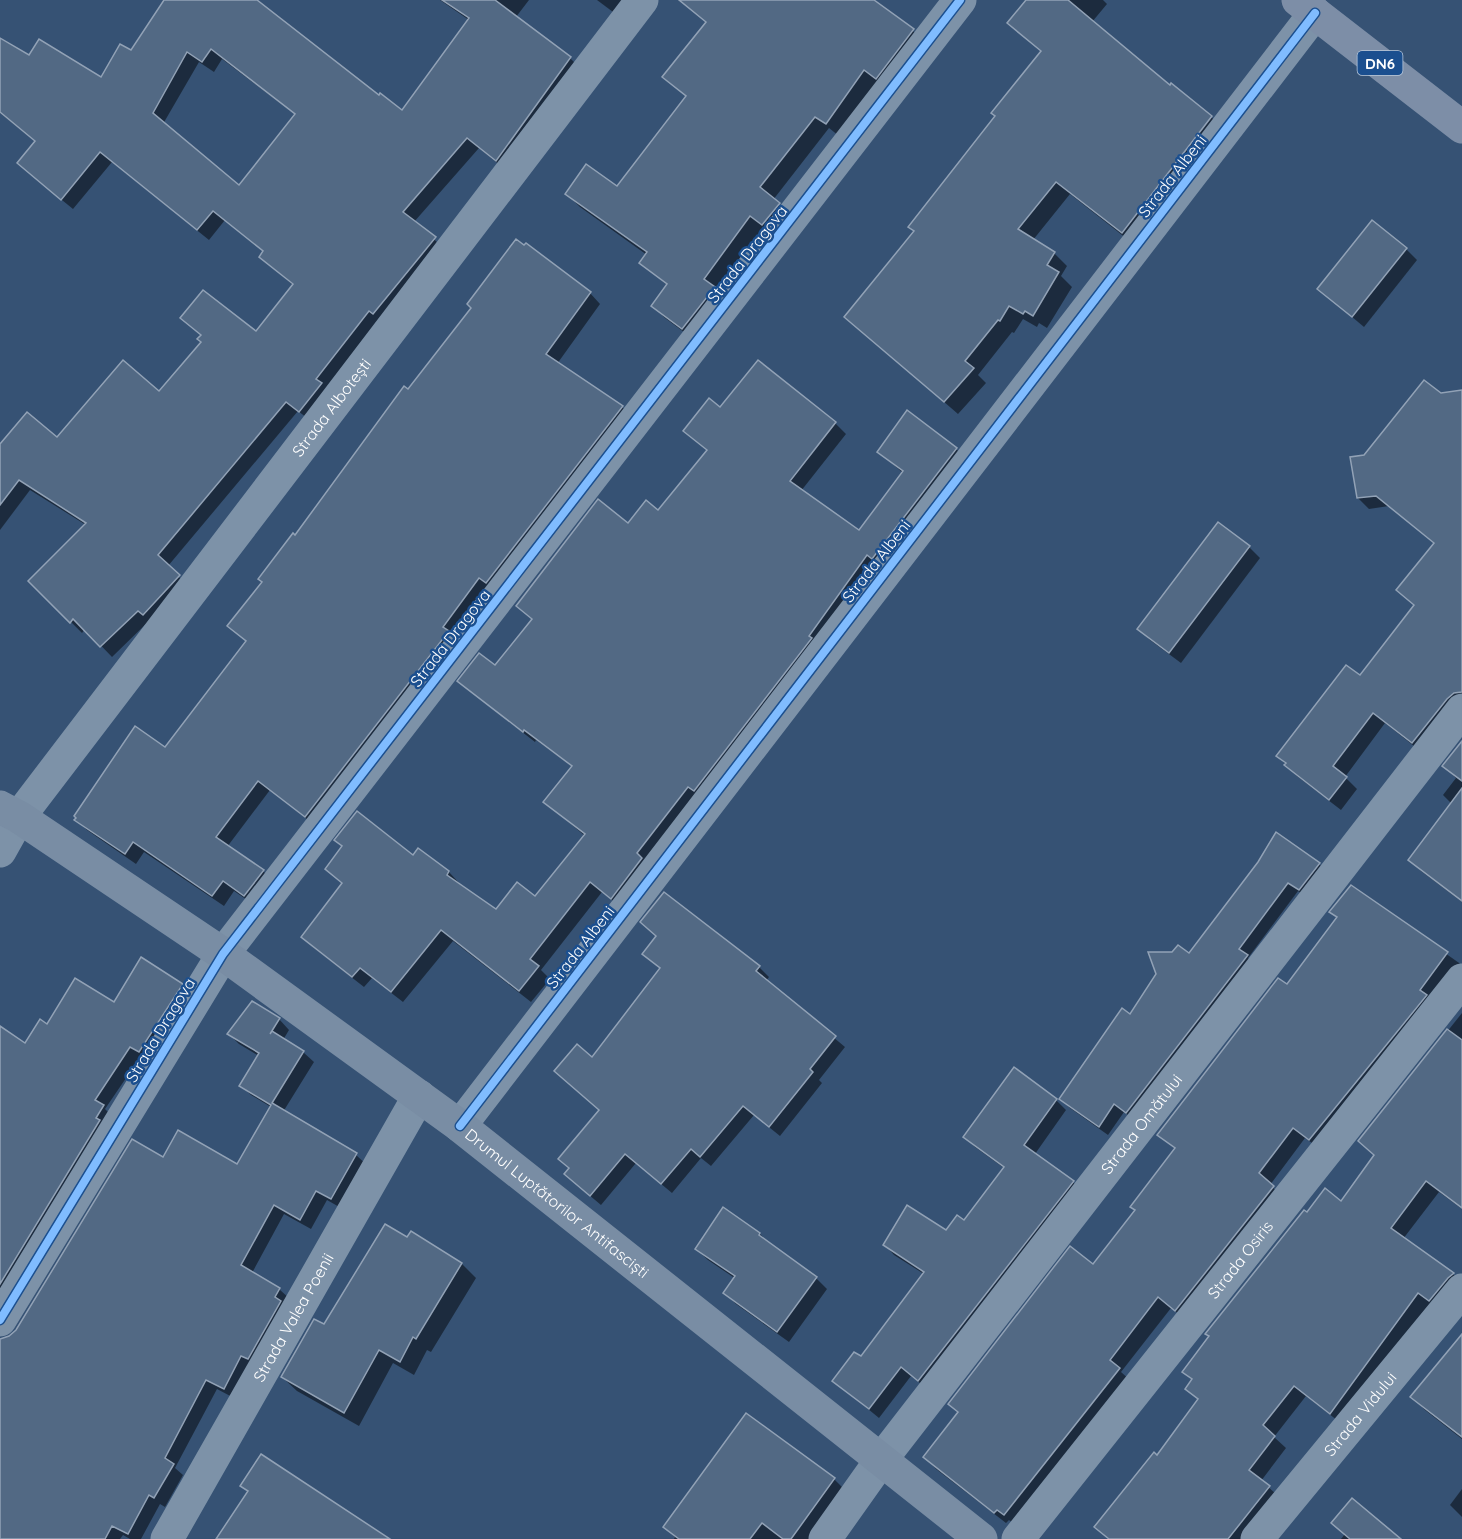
<svg xmlns="http://www.w3.org/2000/svg" width="1462" height="1539" viewBox="0 0 1462 1539" font-family="Quicksand,sans-serif">
  <rect width="100%" height="100%" fill="#365274"/>
  <g fill="#0007" fill-rule="evenodd">
    <path d="M 166,0 L 257,0 L 256,2 L 380,97 L 402,112 L 469,20 L 440,0 L 529,0 L 516,17 L 570,58 L 581,69 L 507,171 L 479,148 L 414,222 L 445,249 L 311,421 L 298,411 L 168,566 L 189,587 L 150,620 L 112,657 L 85,629 L 82,633 L 30,581 L 86,525 L 30,490 L 0,530 L 0,446 L 57,439 L 159,393 L 203,342 L 202,336 L 182,318 L 256,333 L 294,286 L 261,257 L 264,252 L 225,220 L 209,240 L 112,162 L 73,209 L 30,174 L 19,163 L 36,142 L 0,113 L 0,40 L 30,57 L 101,79 L 131,52 ZM 222,59 L 296,115 L 239,188 L 163,124 L 199,62 L 214,72 Z"/>
    <polygon points="597,0 642,0 625,21"/>
    <polygon points="704,0 872,0 913,31 925,43 839,136 829,128 773,200 791,217 696,341 665,318 653,306 667,285 641,263 647,255 580,207 567,194 618,188 687,97 664,77 707,23 695,11"/>
    <polygon points="1028,0 1103,0 1107,4 1092,22 1170,87 1172,85 1211,117 1225,130 1136,246 1070,194 1033,240 1054,253 1067,266 1061,276 1072,287 1047,328 1039,323 1037,327 1023,319 1014,333 1012,332 978,375 986,383 958,414 846,317 916,232 1042,52"/>
    <polygon points="1406,249 1417,260 1364,327 1319,289"/>
    <polygon points="590,293 600,304 557,364 622,407 633,417 317,827 270,790 227,847 263,871 274,882 256,906 234,891 224,906 144,852 136,864 87,830 76,820 166,749 247,642 229,626 264,583 295,537 408,391"/>
    <polygon points="1462,391 1462,707 1424,754 1385,723 1345,777 1357,789 1341,810 1297,776 1278,756 1360,677 1415,606 1398,590 1435,544 1389,506 1369,509 1358,498 1365,456 1440,395"/>
    <polygon points="721,409 835,423 846,434 801,491 859,532 903,473 879,452 908,412 956,449 968,460 623,909 602,892 541,970 550,979 531,1002 453,941 403,1002 372,978 364,987 314,948 303,937 343,884 327,869 414,857 419,851 449,872 460,884 459,885 496,911 536,899 585,836 545,802 573,767 536,740 535,742 471,692 459,681 495,667 533,620 518,606 628,525 658,512 708,451 685,431"/>
    <polygon points="1249,547 1260,558 1181,663 1150,640 1139,629"/>
    <polygon points="1462,743 1462,902 1421,871 1410,860 1452,804 1443,795 1456,778 1444,766"/>
    <polygon points="1259,863 1319,864 1328,873 1308,898 1298,891 1248,958 1256,966 1136,1121 1124,1112 1108,1135 1070,1108 1061,1099 1130,1016 1190,955"/>
    <polygon points="1351,887 1462,965 1322,1150 1305,1138 1270,1185 1285,1199 1188,1321 1171,1308 1121,1372 1131,1381 1016,1526 1009,1520 1006,1523 936,1469 925,1457 959,1413 950,1404 1093,1266 1136,1211 1175,1149 1159,1134 1287,987 1338,918 1331,912"/>
    <polygon points="644,954 759,967 769,977 766,981 845,1047 819,1080 822,1083 780,1136 754,1115 711,1166 701,1158 672,1193 636,1163 601,1205 576,1184 570,1169 560,1159 600,1111 592,1059 661,969"/>
    <polygon points="182,985 192,995 150,1061 141,1056 105,1109 113,1117 0,1310 0,1069 114,1004"/>
    <polygon points="1462,1013 1462,1209 1439,1192 1403,1239 1453,1274 1462,1283 1342,1424 1306,1396 1274,1437 1286,1448 1261,1481 1281,1498 1248,1539 1109,1539 1096,1527 1157,1457 1199,1400 1187,1389 1193,1381 1184,1372 1307,1214 1342,1203 1375,1156 1360,1141"/>
    <polygon points="279,1019 289,1030 283,1040 303,1052 314,1062 283,1112 356,1155 367,1165 341,1208 327,1200 311,1229 284,1214 252,1273 279,1289 290,1299 234,1398 217,1389 175,1468 183,1475 165,1507 160,1504 141,1539 130,1539 123,1535 120,1539 0,1539 0,1340 10,1337 164,1159 238,1166 271,1107 251,1095 241,1085 259,1056 239,1044 229,1034"/>
    <polygon points="1015,1069 1056,1100 1066,1110 1035,1154 1073,1182 1083,1192 929,1390 911,1376 879,1418 834,1381 861,1358 924,1274 894,1255 885,1245 947,1232 964,1222 1004,1168 975,1147 965,1137"/>
    <polygon points="723,1209 760,1234 771,1246 816,1278 827,1289 789,1342 736,1304 725,1293 736,1279 708,1260 696,1249"/>
    <polygon points="411,1233 462,1264 476,1278 431,1352 427,1350 414,1375 393,1363 359,1426 297,1391 282,1377 324,1326"/>
    <polygon points="1462,1336 1462,1439 1425,1410 1412,1397"/>
    <polygon points="834,1479 845,1490 810,1539 674,1539 675,1537 665,1527"/>
    <polygon points="1462,1489 1462,1517 1450,1505"/>
    <polygon points="1345,1534 1399,1539 1341,1539"/>
  </g>
  <g fill="#526984" stroke="#92a2b6" stroke-width="1.5" fill-rule="evenodd">
    <path d="M 164,0 L 257,0 L 379,95 L 380,93 L 402,110 L 469,18 L 442,0 L 495,0 L 571,57 L 496,161 L 467,138 L 403,212 L 436,237 L 373,314 L 369,311 L 316,379 L 322,383 L 299,412 L 286,402 L 158,555 L 180,575 L 143,615 L 138,611 L 100,647 L 73,619 L 70,623 L 28,581 L 86,523 L 19,480 L 0,505 L 0,444 L 27,412 L 57,437 L 123,360 L 159,391 L 201,342 L 197,339 L 201,335 L 180,318 L 203,290 L 256,331 L 293,284 L 259,257 L 263,251 L 213,211 L 197,230 L 100,152 L 61,200 L 17,163 L 35,141 L 0,112 L 0,38 L 29,55 L 39,39 L 101,77 L 120,44 L 131,50 ZM 211,49 L 295,114 L 239,185 L 153,113 L 187,52 L 202,62 Z"/>
    <polygon points="679,0 874,0 914,29 876,79 864,70 826,124 815,117 760,187 780,203 762,225 750,216 704,279 715,287 682,329 651,306 667,284 639,263 647,252 565,194 586,164 617,186 686,96 662,77 706,22"/>
    <polygon points="1026,0 1068,0 1170,85 1171,83 1212,116 1122,233 1056,182 1018,229 1055,252 1047,265 1059,272 1033,316 1025,311 1023,314 1009,306 1000,321 998,320 965,361 974,368 944,402 844,317 914,231 908,227 995,116 991,113 1041,51 1007,23"/>
    <polygon points="1372,220 1407,248 1352,317 1317,289"/>
    <polygon points="516,239 524,245 526,243 591,292 546,354 623,406 486,583 479,578 443,627 449,631 305,817 258,781 216,837 264,870 244,896 223,881 212,896 133,842 125,854 74,820 76,818 74,816 135,726 165,747 246,641 227,626 262,582 258,579 293,533 295,535 404,386 408,389 471,308 467,304"/>
    <polygon points="758,360 836,422 790,481 859,530 903,471 877,452 907,410 957,448 872,559 867,555 809,636 812,638 694,791 688,787 637,853 642,858 611,899 590,882 530,959 539,966 519,991 441,930 391,992 360,968 352,977 301,937 342,883 325,869 342,846 334,840 357,811 413,855 418,848 449,871 447,875 496,909 517,882 535,896 585,834 543,802 572,766 524,730 523,732 457,681 479,653 495,665 532,619 516,606 598,499 628,523 646,500 658,510 707,450 683,431 709,398 720,407"/>
    <polygon points="1424,380 1441,393 1462,390 1462,692 1454,693 1447,699 1412,743 1373,713 1333,766 1347,777 1329,800 1284,765 1286,763 1276,756 1346,665 1360,675 1414,605 1396,590 1434,543 1376,496 1357,498 1350,457 1364,455"/>
    <polygon points="1218,522 1250,546 1169,653 1137,629"/>
    <polygon points="1462,741 1462,781 1442,766"/>
    <polygon points="1462,788 1462,901 1408,860"/>
    <polygon points="1276,832 1320,863 1299,890 1288,883 1239,949 1248,955 1126,1113 1114,1104 1099,1127 1059,1099 1122,1008 1130,1014 1156,974 1148,952 1172,952 1178,945 1189,953 1258,862"/>
    <polygon points="1351,885 1448,952 1420,990 1427,995 1309,1140 1293,1128 1259,1173 1274,1186 1175,1311 1158,1297 1110,1360 1120,1368 1004,1515 997,1510 994,1513 923,1457 958,1412 948,1404 1070,1246 1093,1264 1135,1210 1130,1207 1175,1148 1157,1135 1278,978 1287,984 1337,917 1329,912"/>
    <polygon points="664,892 760,966 756,971 836,1036 810,1069 813,1072 769,1127 743,1106 700,1157 691,1149 661,1184 625,1154 590,1196 564,1174 569,1168 558,1159 599,1110 554,1071 577,1044 592,1057 660,968 642,954 656,936 640,922"/>
    <polygon points="141,957 183,984 139,1052 130,1047 95,1100 104,1105 96,1118 100,1120 0,1284 0,1026 25,1043 40,1019 47,1024 75,978 114,1002"/>
    <polygon points="252,1001 280,1018 270,1034 272,1031 304,1051 272,1103 357,1153 331,1199 316,1191 300,1220 274,1205 241,1265 280,1288 275,1297 281,1301 248,1359 241,1356 224,1389 206,1380 165,1458 174,1464 154,1498 149,1495 128,1534 112,1526 105,1539 0,1539 0,1339 9,1336 16,1330 132,1139 163,1157 178,1130 237,1164 271,1105 239,1086 259,1053 227,1034"/>
    <polygon points="1447,1029 1462,1040 1462,1208 1426,1181 1391,1228 1454,1273 1448,1278 1429,1301 1418,1293 1330,1414 1294,1386 1263,1425 1275,1436 1249,1470 1270,1486 1228,1539 1109,1539 1094,1527 1154,1452 1157,1455 1198,1399 1185,1389 1192,1379 1182,1372 1209,1336 1205,1334 1304,1210 1307,1212 1325,1188 1341,1201 1374,1155 1358,1141"/>
    <polygon points="1014,1067 1057,1099 1024,1145 1074,1181 918,1381 901,1367 869,1409 832,1381 854,1352 861,1356 924,1272 883,1245 907,1205 946,1230 957,1215 964,1220 1004,1167 963,1137"/>
    <polygon points="723,1207 760,1233 759,1235 817,1277 777,1332 723,1293 735,1276 695,1249"/>
    <polygon points="385,1224 407,1237 411,1231 462,1263 416,1339 413,1337 400,1362 379,1350 344,1413 281,1377 314,1319 324,1324"/>
    <polygon points="1462,1334 1462,1437 1410,1397"/>
    <polygon points="746,1413 835,1478 791,1539 783,1539 762,1523 750,1539 679,1539 663,1527"/>
    <polygon points="261,1454 390,1539 216,1539 248,1491 240,1486"/>
    <polygon points="1352,1498 1401,1539 1350,1539 1331,1523"/>
  </g>
  <g fill="none" stroke-linecap="round" stroke-linejoin="round">
    <g stroke="#7d92a8" stroke-width="33">
      <path id="s1" d="M 0,851 L 19,817 L 642,0"/>
      <polyline points="460,1126 1315,13"/>
      <polyline points="0,1320 223,954 960,0"/>
      <path id="s2" d="M 167,1539 L 419,1096"/>
      <path id="s3" d="M 825,1539 L 881,1460 L 1462,710"/>
      <path id="s4" d="M 1018,1539 L 1462,980"/>
      <path id="s5" d="M 1257,1539 L 1462,1290"/>
    </g>
    <path stroke="#798da4" stroke-width="33" id="s6" d="M 0,807 L 19,817 L 223,954 L 460,1126 L 981,1539"/>
    <polyline stroke="#7d8ea7" stroke-width="33" points="1298,0 1462,127"/>
    <g stroke="#1b4f8f" stroke-width="11">
      <g id="cycleway">
        <polyline points="460,1126 1315,13"/>
        <polyline points="0,1320 223,954 960,0"/>
      </g>
    </g>
    <use href="#cycleway" stroke="#80bcff" stroke-width="8"/>
  </g>
  <g text-anchor="middle" dominant-baseline="central" stroke-width="5" stroke-linejoin="round" paint-order="stroke">
    <rect fill="#1b4f8f" stroke="#bbcadd" stroke-width="1.5" x="1357.5" y="51" width="45" height="24" rx="4.5"/>
    <g font-size="15" font-weight="bold" fill="#fff">
      <text x="1380" y="63">DN6</text>
    </g>
    <g font-size="16" fill="#fff" stroke="#1b4f8f">
      <text transform="translate(1172 176) rotate(-52)">Strada Albeni</text>
      <text transform="translate(747 254) rotate(-52)">Strada Dragova</text>
      <text stroke="none"><textPath href="#s1" startOffset="554">Strada Albotești</textPath></text>
      <text transform="translate(876 561) rotate(-52)">Strada Albeni</text>
      <text transform="translate(450 638) rotate(-52)">Strada Dragova</text>
      <text transform="translate(580 947) rotate(-52)">Strada Albeni</text>
      <text transform="translate(160 1030) rotate(-59)">Strada Dragova</text>
      <text stroke="none"><textPath href="#s3" startOffset="522">Strada Omătului</textPath></text>
      <text stroke="none"><textPath href="#s6" startOffset="684">Drumul Luptătorilor Antifasciști</textPath></text>
      <text stroke="none"><textPath href="#s4" startOffset="357">Strada Osiris</textPath></text>
      <text stroke="none"><textPath href="#s2" startOffset="255">Strada Valea Poenii</textPath></text>
      <text stroke="none"><textPath href="#s5" startOffset="162">Strada Vidului</textPath></text>
    </g>
  </g>
</svg>
